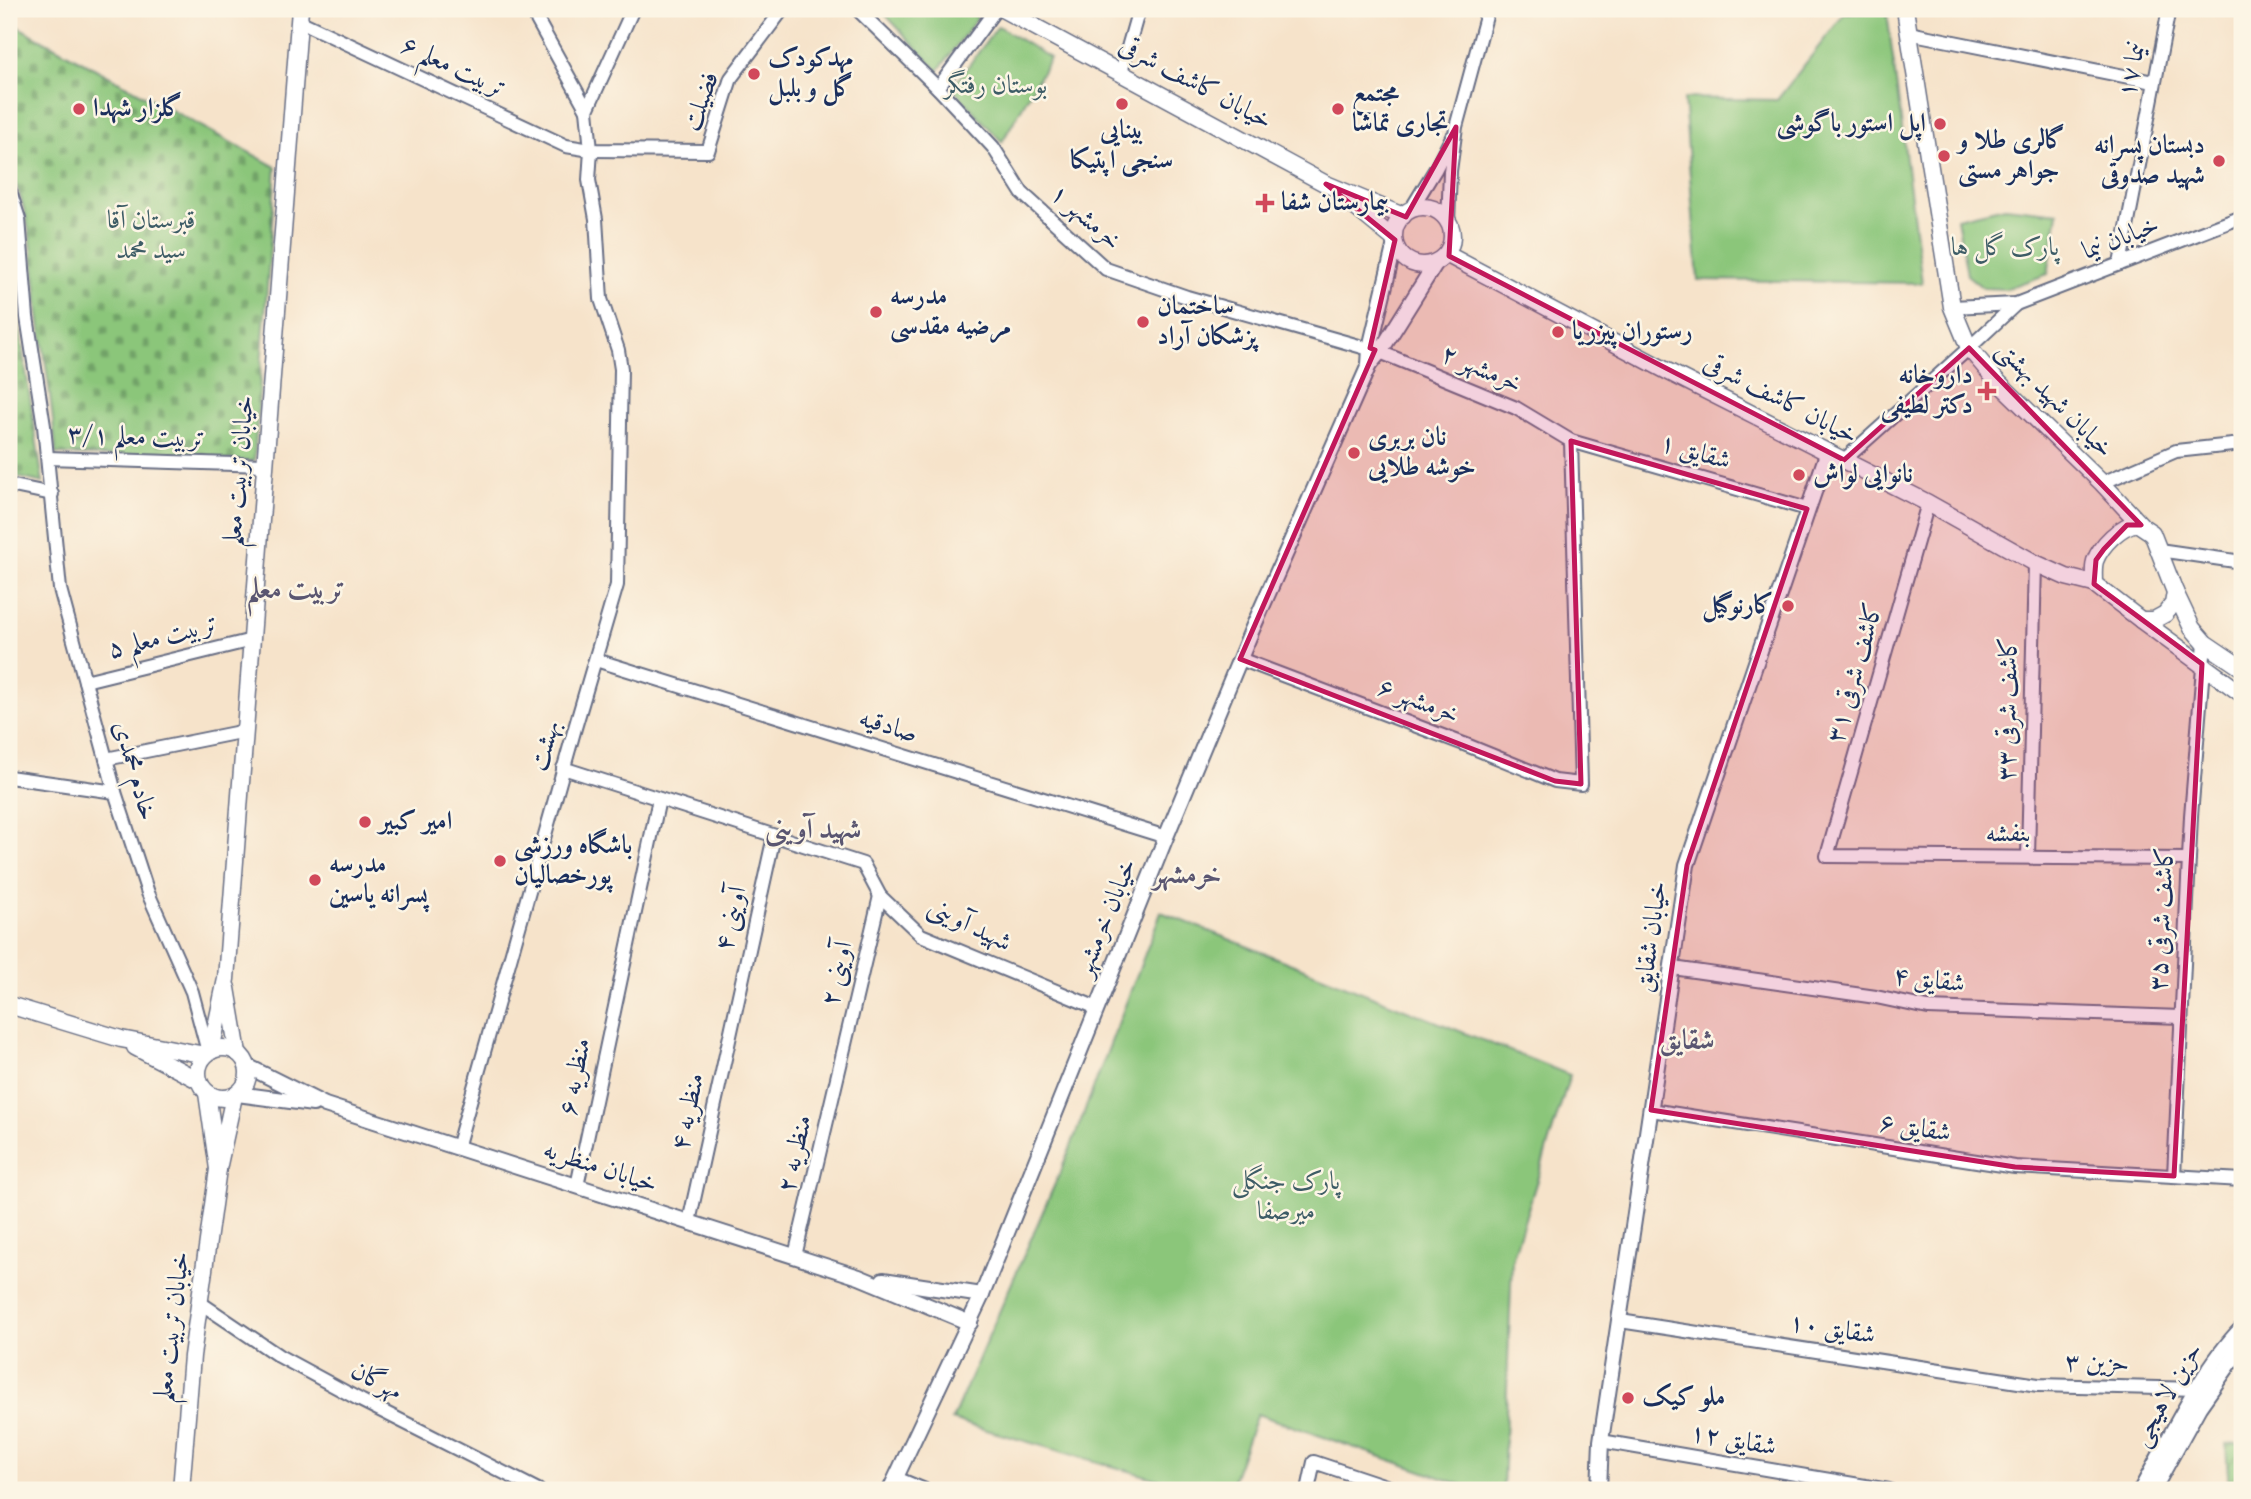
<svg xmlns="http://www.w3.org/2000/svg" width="2251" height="1499" viewBox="0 0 2251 1499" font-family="'Sorts Mill Goudy',Amiri,serif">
  <defs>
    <pattern id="cemetery-stones" width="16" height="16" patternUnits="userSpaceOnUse" patternTransform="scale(1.75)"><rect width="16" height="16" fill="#8bc67a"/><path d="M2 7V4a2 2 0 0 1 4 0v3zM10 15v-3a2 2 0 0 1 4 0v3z" fill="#71a167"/></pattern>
    <pattern id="garden-furrows" width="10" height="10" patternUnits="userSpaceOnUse" patternTransform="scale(1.75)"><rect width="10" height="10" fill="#8bc67a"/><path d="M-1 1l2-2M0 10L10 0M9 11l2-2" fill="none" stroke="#71a167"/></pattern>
  </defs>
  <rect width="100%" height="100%" fill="#fcf5e5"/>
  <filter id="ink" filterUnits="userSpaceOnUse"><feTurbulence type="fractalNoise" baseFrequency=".0143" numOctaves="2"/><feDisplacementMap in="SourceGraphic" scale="14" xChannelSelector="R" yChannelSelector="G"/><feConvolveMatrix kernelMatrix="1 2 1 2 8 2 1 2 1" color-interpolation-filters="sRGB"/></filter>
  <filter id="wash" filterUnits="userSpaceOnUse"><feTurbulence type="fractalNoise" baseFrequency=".00686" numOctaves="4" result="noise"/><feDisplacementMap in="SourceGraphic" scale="28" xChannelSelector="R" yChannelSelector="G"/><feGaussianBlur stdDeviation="1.57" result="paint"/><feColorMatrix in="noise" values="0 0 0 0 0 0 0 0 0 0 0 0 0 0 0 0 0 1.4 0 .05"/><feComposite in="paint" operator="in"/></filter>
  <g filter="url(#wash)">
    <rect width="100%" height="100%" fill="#f6e3ca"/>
    <g fill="#8bc67a" stroke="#537a6c" stroke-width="2">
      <polygon points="884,9 960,9 978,17 938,71 882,11"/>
      <polygon points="1887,12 1922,283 1698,280 1684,98 1777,100 1845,13"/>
      <polygon points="998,26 1050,58 1002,142 952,88"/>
      <polygon points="2005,207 2058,213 2048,274 2005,289 1983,288 1967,275 1957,218"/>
      <polygon points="1161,912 1570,1075 1512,1260 1503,1490 1477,1490 1257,1414 1229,1490 1195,1490 952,1420 1068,1154"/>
    </g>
    <g fill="url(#cemetery-stones)" stroke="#537a6c" stroke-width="2">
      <path d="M 9,22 L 276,167 L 254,461 L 56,454 C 53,407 45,361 39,315 C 34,264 32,215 9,169 Z"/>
      <polygon points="9,221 11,274 43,483 9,475"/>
    </g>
    <polygon fill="url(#garden-furrows)" stroke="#537a6c" stroke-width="2" points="2242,1443 2242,1490 2229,1490 2226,1444"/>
  </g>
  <g filter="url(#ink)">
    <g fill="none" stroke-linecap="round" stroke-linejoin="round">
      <g stroke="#686e84" stroke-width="16">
        <g id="minor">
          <polyline points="527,9 536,18 587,110"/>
          <polyline points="857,9 938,88 993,147 1022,193 1106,269 1187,297 1380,352 1516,408 1571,441 1807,509"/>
          <polyline points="299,21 566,146 591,150 708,151 731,78 783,9"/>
          <polyline points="1909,33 2154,82"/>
          <polyline points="1121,72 1139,9"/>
          <polyline points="938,88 996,9"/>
          <polyline points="9,188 19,219 27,317 44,426 60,589 115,792 148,893 192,992 208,1052"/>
          <polyline points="1410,211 1435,170 1452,137"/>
          <polyline points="1448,223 1450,171 1456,127 1488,9"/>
          <polyline points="2120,264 2169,9"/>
          <polyline points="1952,307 2016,304 2242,217"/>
          <polyline points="48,458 265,465"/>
          <polyline points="1844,460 1969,348 2016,304"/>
          <polyline points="2102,483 2176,451 2242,444"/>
          <polyline points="9,485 52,494"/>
          <polyline points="1928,503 1827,856 2189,859"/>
          <polyline points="2159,550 2242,562"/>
          <polyline points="1240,659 1464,744 1555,781 1581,784 1571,441"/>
          <polyline points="596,660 1166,837"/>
          <polyline points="85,681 252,640"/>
          <polyline points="106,759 245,731"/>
          <polyline points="563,768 863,864 880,896 921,935 1097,1008"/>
          <polyline points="9,777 115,792"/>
          <polyline points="2028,857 2035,563"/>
          <polyline points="1673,968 1876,997 1928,1008 2181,1017"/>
          <polyline points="1651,1110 2015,1167 2242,1180"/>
          <polyline points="457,1148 575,728 617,585 621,369 618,350 601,299 596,219 589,180 591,150 587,110 633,9"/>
          <polyline points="2174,1176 2191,816 2205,643"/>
          <polyline points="577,1186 659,799"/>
          <polyline points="689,1222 774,836"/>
          <polyline points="795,1256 880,896"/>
          <polyline points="199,1302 279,1356 362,1401 538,1490"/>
          <polyline points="1620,1321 2038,1385 2198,1389"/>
          <polyline points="1601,1441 1889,1490"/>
          <polyline points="896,1478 925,1490"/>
          <polyline points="1308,1490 1314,1462 1398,1490"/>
        </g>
      </g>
      <g stroke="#686e84" stroke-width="18">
        <g id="tertiary">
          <polyline points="1369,365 1370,348 1395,243"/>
          <polyline points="247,1066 325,1105 859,1277 970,1323"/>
          <polyline points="237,1094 313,1104"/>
          <polyline points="883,1280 982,1295"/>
          <polyline points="890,1490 982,1295 1166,837 1251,632 1369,365 1380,352 1437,261"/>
          <polyline points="1599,1490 1601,1441 1687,865 1828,451"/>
          <path d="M 2141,1490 C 2170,1438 2201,1370 2242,1328"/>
          <polyline points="2153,1490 2199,1407 2242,1346"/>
        </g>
      </g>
      <g stroke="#686e84" stroke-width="19">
        <g id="secondary">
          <polyline points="1002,9 1326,184 1403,216"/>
          <polyline points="1905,9 1952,307 1969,348 1995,379 2102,483 2141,525"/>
          <polyline points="1339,194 1394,239"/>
          <circle cx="1423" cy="236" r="29"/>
          <polyline points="1446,254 1667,371 1928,503 2035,563 2066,577 2094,584"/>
          <path d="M 2137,523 L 2152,533 L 2175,592 L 2173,604 L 2165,614 L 2154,620 L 2141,620 L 2094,584 C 2094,577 2093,568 2095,561 C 2101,545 2120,526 2137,523 Z"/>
          <polyline points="2175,592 2192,628 2205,643 2242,668"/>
          <polyline points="2141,620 2242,694"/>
          <polyline points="227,988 238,1053"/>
          <polyline points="9,1005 121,1039 205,1055"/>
          <polyline points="135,1047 198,1080"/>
          <circle cx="223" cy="1073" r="25"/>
          <polyline points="211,1051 226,979 300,9"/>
          <polyline points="207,1093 218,1169 234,1096"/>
          <polyline points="181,1490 192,1356 218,1169"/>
        </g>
      </g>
      <use href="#minor" stroke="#fff" stroke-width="12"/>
      <use href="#tertiary" stroke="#fff" stroke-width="14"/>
      <use href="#secondary" stroke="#fff" stroke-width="16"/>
    </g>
  </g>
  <path fill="#c2185b" fill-opacity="0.2" stroke="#c2185b" stroke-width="5" stroke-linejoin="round" d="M 1456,127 L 1449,256 L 1844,460 L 1969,348 L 2141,525 L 2127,525 L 2104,549 L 2096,560 L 2094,584 L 2202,664 L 2174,1176 L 2015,1167 L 1651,1110 L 1687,865 L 1807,509 L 1571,441 L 1581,784 L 1555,781 L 1240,659 L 1375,350 L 1370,348 L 1395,240 L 1326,184 L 1406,217 Z"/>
  <g fill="#d1495b" stroke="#fcf5e5" stroke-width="2.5">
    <circle cx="754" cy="74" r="7"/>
    <circle cx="1122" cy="104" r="7"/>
    <circle cx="79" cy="109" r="7"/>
    <circle cx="1338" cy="109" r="7"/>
    <circle cx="1940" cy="124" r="7"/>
    <circle cx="1944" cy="156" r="7"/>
    <circle cx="2219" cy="161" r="7"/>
    <path d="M1261.5 192.5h7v7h7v7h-7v7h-7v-7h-7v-7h7z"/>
    <circle cx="876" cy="312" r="7"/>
    <circle cx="1143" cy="322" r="7"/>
    <circle cx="1558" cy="332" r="7"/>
    <path d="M1983.5 380.5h7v7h7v7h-7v7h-7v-7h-7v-7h7z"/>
    <circle cx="1354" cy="453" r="7"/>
    <circle cx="1799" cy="475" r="7"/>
    <circle cx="1788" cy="606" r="7"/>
    <circle cx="365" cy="822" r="7"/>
    <circle cx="500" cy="861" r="7"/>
    <circle cx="315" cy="880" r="7"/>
    <circle cx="1628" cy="1398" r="7"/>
  </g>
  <g text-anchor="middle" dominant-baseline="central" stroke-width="5" stroke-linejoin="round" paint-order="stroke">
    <g font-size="26" font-weight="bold" fill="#1b2f5e" stroke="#fcf5e5" text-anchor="start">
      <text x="768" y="59">مهدکودک<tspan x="768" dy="30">گل و بلبل</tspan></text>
      <text x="1352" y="94">مجتمع<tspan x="1352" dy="30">تجاری تماشا</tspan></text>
      <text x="93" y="109">گلزار شهدا</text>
      <text x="1926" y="124" text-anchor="end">اپل استور باگوشی</text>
      <text x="1122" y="131" text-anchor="middle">بینایی<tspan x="1122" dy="30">سنجی اپتیکا</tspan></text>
      <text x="1958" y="141">گالری طلا و<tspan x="1958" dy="30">جواهر مستی</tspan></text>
      <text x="2205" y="146" text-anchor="end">دبستان پسرانه<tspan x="2205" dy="30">شهید صدوقی</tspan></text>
      <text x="1281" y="203">بیمارستان شفا</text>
      <text x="890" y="297">مدرسه<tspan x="890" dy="30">مرضیه مقدسی</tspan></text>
      <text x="1157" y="307">ساختمان<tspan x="1157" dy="30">پزشکان آراد</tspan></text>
      <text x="1572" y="332">رستوران پیزریا</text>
      <text x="1973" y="376" text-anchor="end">داروخانه<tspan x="1973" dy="30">دکتر لطیفی</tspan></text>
      <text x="1368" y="438">نان بربری<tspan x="1368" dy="30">خوشه طلایی</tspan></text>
      <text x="1813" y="475">نانوایی لواش</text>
      <text x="1774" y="606" text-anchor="end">کارنوگیل</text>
      <text x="379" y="822">امیر کبیر</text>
      <text x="514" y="846">باشگاه ورزشی<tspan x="514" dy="30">پورخصالیان</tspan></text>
      <text x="329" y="865">مدرسه<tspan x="329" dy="30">پسرانه یاسین</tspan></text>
      <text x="1642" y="1398">ملو کیک</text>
    </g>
    <g font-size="26" fill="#1b2f5e" stroke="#fcf5e5">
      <text transform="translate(453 68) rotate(25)">تربیت معلم ۶</text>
      <text transform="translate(2133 70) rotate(-79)">نیما ۱۷</text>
      <text transform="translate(1195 84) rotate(28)">خیابان کاشف شرقی</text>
      <text transform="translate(702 102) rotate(-70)">فضیلت</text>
      <text transform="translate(1085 218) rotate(41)">خرمشهر ۱</text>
      <text transform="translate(2121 239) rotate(-21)">خیابان نیما</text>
      <text transform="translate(1481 370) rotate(23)">خرمشهر ۲</text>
      <text transform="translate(1780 400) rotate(27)">خیابان کاشف شرقی</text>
      <text transform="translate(2054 400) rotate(45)">خیابان شهید بهشتی</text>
      <text transform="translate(136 438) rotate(2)">تربیت معلم ۳/۱</text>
      <text transform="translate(1695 453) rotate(16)">شقایق ۱</text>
      <text transform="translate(240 471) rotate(-85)">خیابان تربیت معلم</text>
      <text transform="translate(163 638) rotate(-14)">تربیت معلم ۵</text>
      <text transform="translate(1856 673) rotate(-74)">کاشف شرقی ۳۱</text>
      <text transform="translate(1418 702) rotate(21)">خرمشهر ۶</text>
      <text transform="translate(2009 709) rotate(-89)">کاشف شرقی ۳۳</text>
      <text transform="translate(888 727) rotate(17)">صادقیه</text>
      <text transform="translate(546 746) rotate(-74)">بهشت</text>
      <text transform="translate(134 771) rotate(74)">خادم محمدی</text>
      <text x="2008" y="834">بنفشه</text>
      <text transform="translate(1107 918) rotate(-68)">خیابان خرمشهر</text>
      <text transform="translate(732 919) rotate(-77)">آوینی ۴</text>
      <text transform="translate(2163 919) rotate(-87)">کاشف شرقی ۳۵</text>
      <text transform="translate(969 926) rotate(26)">شهید آوینی</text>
      <text transform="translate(1652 937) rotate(-82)">خیابان شقایق</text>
      <text transform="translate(838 974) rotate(-77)">آوینی ۲</text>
      <text transform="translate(1929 981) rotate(7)">شقایق ۴</text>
      <text transform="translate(576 1077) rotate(-79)">منظریه ۶</text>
      <text transform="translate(689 1112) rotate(-78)">منظریه ۴</text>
      <text transform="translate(1915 1129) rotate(9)">شقایق ۶</text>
      <text transform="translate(796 1154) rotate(-77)">منظریه ۲</text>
      <text transform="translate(600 1168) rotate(18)">خیابان منظریه</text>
      <text transform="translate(173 1327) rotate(-83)">خیابان تربیت معلم</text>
      <text transform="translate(1832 1330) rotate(9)">شقایق ۱۰</text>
      <text transform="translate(2097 1364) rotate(1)">حزین ۳</text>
      <text transform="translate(376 1382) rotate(28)">مهرگان</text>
      <text transform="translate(2168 1395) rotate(-60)">حزین لاهیجی</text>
      <text transform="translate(1733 1441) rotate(10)">شقایق ۱۲</text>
    </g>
    <g font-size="26" fill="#3d5c66" stroke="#fcf5e5">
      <text x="996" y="86">بوستان رفتگر</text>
      <text x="151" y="221">قبرستان آقا<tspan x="151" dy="30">سید محمد</tspan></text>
      <text x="2005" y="248">پارک گل ها</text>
      <text x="1286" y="1182">پارک جنگلی<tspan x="1286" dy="30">میرصفا</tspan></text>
    </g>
    <g font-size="28" font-weight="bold" fill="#5a5671" stroke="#fcf5e5">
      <text x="296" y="591">تربیت معلم</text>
      <text x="813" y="831">شهید آوینی</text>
      <text x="1187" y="876">خرمشهر</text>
      <text x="1687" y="1042">شقایق</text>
    </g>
  </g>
  <rect width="2251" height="1499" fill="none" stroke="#fcf5e5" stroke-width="35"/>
</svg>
